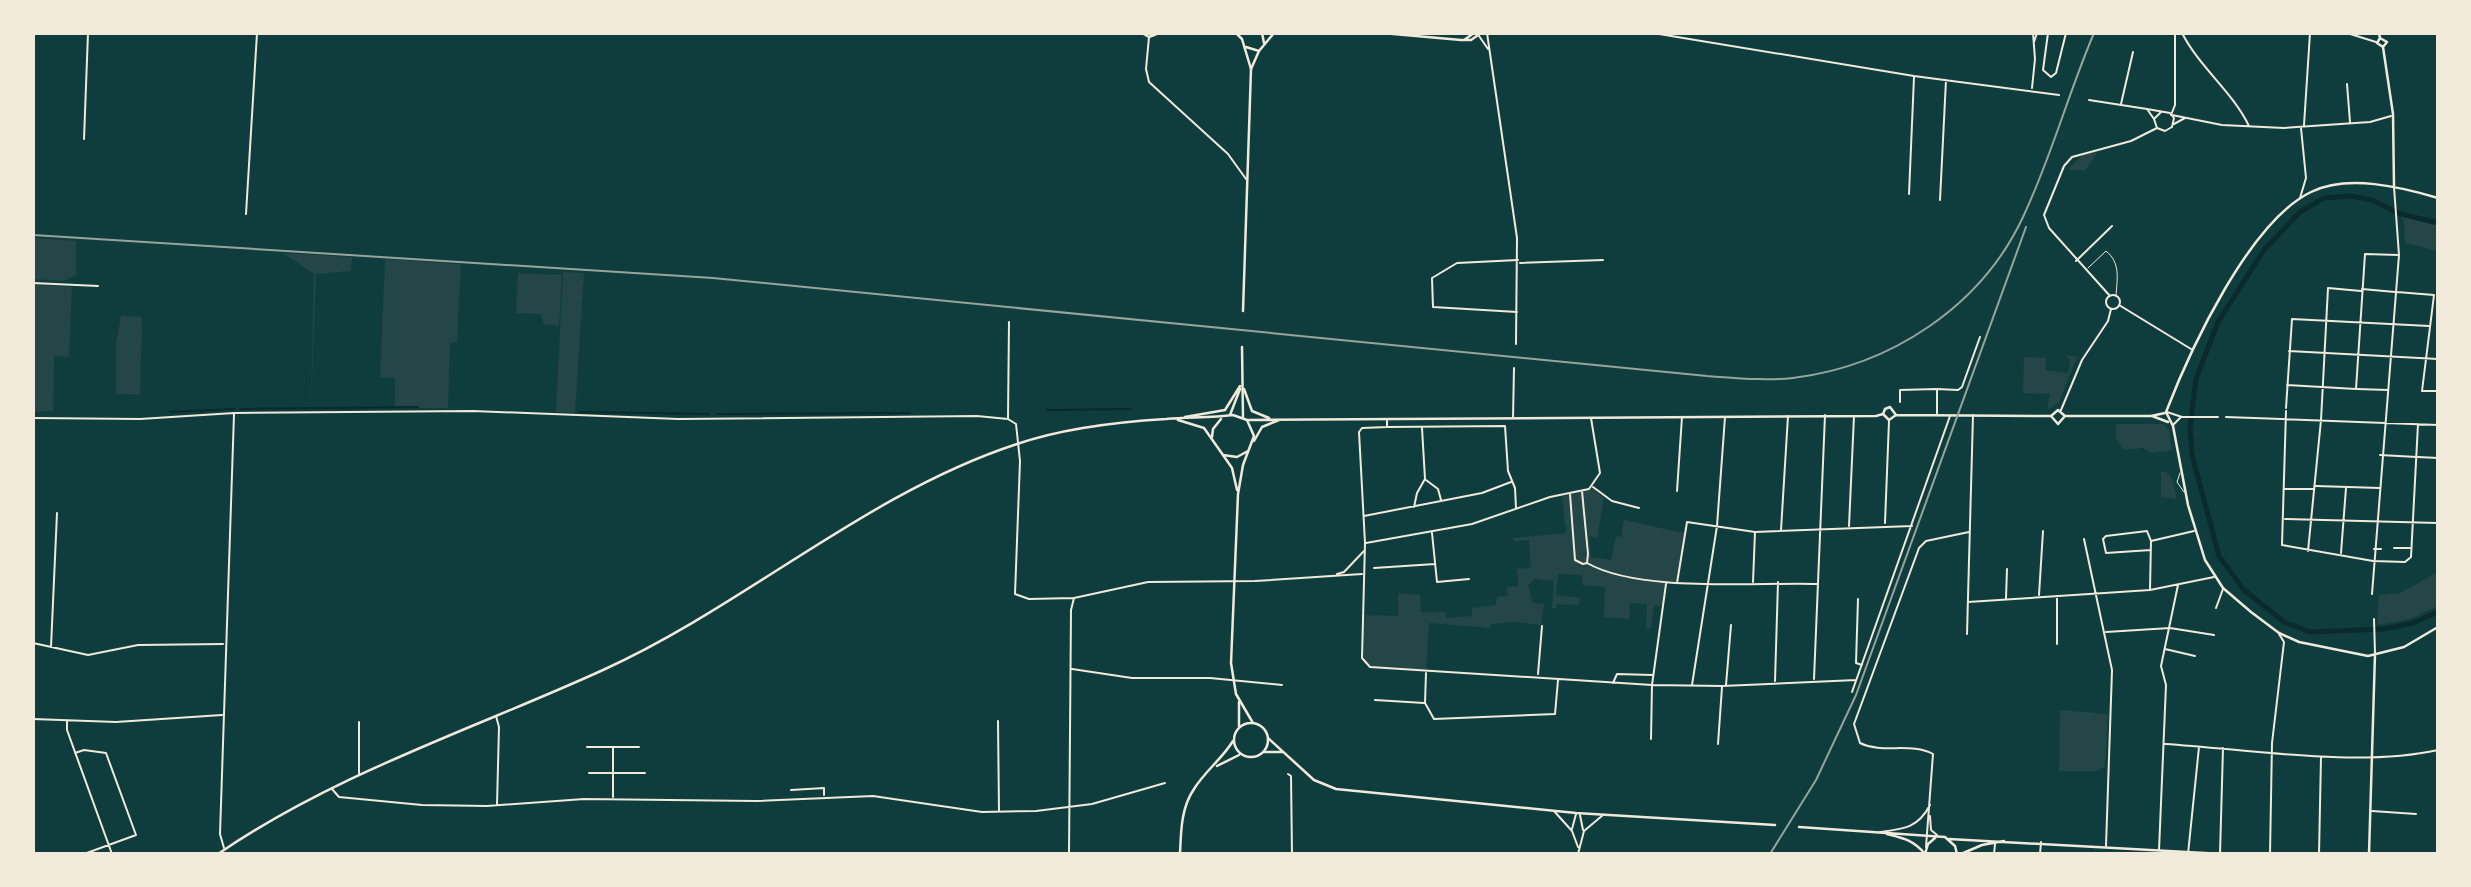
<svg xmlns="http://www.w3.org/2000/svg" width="2471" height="887" font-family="'Noto Sans',sans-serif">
<rect width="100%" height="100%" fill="#0f3d3e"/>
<path fill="#244646" d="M 2098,152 L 2085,170 L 2068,170 L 2082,155 Z
M 2400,216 L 2438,225 L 2438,251 L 2405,243 L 2404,221 Z
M 33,238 L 76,241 L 76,275 L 64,281 L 33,279 Z
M 283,253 L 352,257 L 351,271 L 316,274 L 311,407 L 314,274 Z
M 385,259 L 461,264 L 457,342 L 450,343 L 448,408 L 395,408 L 395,378 L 380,377 Z
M 563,272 L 584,273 L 575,413 L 556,412 Z
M 518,273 L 562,275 L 559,326 L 544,324 L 540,314 L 516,313 Z
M 33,284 L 72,287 L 69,357 L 54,356 L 53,411 L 33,412 Z
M 121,316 L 142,317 L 140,395 L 116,394 L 116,344 Z
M 2065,355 L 2077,357 L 2059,402 L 2047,410 L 2050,394 L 2023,393 L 2024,357 L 2046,358 L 2045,370 L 2068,373 L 2070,360 Z
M 2116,424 L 2163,424 L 2169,430 L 2172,450 L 2152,453 L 2143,448 L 2124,450 L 2116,438 Z
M 2161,472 L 2166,472 L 2172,478 L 2177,499 L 2161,497 Z
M 1593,489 L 1604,498 L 1597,538 L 1589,536 L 1591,557 L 1611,560 L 1616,536 L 1621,537 L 1624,520 L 1684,533 L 1677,583 L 1666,583 L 1663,606 L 1654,605 L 1651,628 L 1646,628 L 1647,604 L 1630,603 L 1629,619 L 1604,617 L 1605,587 L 1582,585 L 1582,575 L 1558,574 L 1556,595 L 1580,598 L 1579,605 L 1557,604 L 1556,608 L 1552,608 L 1554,581 L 1535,579 L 1528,585 L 1533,603 L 1544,604 L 1541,625 L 1516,622 L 1491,624 L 1490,628 L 1429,623 L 1426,672 L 1370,667 L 1364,663 L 1362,615 L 1398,616 L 1398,593 L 1420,595 L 1421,612 L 1445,612 L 1446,618 L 1472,616 L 1472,608 L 1496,605 L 1497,597 L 1508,596 L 1507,587 L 1518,586 L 1517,569 L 1531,568 L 1529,540 L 1514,541 L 1513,538 L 1566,533 L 1562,497 Z
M 2438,572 L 2438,606 L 2410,619 L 2377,625 L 2379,595 L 2400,593 Z
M 2060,710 L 2108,714 L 2105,766 L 2096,771 L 2059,771 Z"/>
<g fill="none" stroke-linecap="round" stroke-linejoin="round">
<path stroke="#0a2a2b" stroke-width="2" d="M 240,409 L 418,407
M 1047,410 L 1131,409
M 170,412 L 234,409
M 580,412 L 709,414
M 717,414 L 910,413"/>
<path stroke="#0a2a2b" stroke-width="5" d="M 2438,223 L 2401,214 L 2372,200 L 2351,196 L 2324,198 L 2300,212 L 2264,250 L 2218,322 L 2196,379 L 2190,428 L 2192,455 L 2219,556 L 2244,590 L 2284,622 L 2310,632 L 2384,629 L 2413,623 L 2438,612"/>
<path stroke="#f1e9da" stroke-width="1" d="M 2088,268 L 2106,251 C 2121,263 2117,279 2116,296
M 2180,473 L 2177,482 L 2184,492"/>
<path stroke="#f1e9da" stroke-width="2" d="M 2076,261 L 2112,226
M 2362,289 L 2395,292
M 2357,389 L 2388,390
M 2380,455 L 2417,457
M 2394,548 L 2410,548
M 2374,549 L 2381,549"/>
<path stroke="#f1e9da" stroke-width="2" d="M 1477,33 L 1488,49
M 1487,33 L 1517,238 L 1516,344
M 1653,33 L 1914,76 L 2059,95
M 2048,33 L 2043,70 L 2051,77 L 2056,73 L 2066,33
M 2182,33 C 2200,68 2232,91 2249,126
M 2347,33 L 2376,42
M 1149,37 L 1146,69 L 1149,82 L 1228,154 L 1246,179
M 2034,42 L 2037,33
M 2347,84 L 2350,122
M 2032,88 L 2035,59 L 2033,33
M 2089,100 L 2147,109
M 2121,104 L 2133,52
M 2171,115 L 2175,105 L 2175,33
M 2172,115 L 2222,125 L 2284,128 L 2370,122 L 2391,116
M 2154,119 L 2147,109 L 2170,113 L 2174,118 L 2172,127 L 2165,131 L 2157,128 L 2154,119 L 2161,112
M 2174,124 L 2185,118
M 2304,125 L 2310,33
M 84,139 L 88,33
M 1909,194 L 1914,77
M 2300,198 L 2306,178 L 2301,128
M 1940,200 L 1946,80
M 246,214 L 257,33
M 1520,263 L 1603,260
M 33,283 L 98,286
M 2397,292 L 2434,295 L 2422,391 L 2438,391
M2106 302a7 7 0 1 1 14 0a7 7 0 1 1-14 0Z
M 2110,296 L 2049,228 L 2044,215 L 2064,166 L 2072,157 L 2131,141 L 2157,128
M 2119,305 L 2191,349
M 1517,312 L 1433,307 L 1432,278 L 1457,263 L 1518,260
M 2289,351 L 2438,359
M 2287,385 L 2356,389 L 2365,254 L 2398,255
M 1900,402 L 1900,390 L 1936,389
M 2286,408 L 2292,319 L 2429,326
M 2061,410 L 2082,360 L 2108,321 L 2111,309
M 2286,411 L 2282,545 L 2373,561 L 2405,562 L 2411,557 L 2418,424
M 2167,412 L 2182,417 L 2218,417
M 1937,414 L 1937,389 L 1958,390 L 1962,387 L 1980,337
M 2226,417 L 2438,425
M 33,418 L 140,419 L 234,413 L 473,411 L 678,419 L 977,416 L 1008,419 L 1016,424 L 1020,461 L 1015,594 L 1029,599 L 1074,598
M 1008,418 L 1009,322
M 1513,418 L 1514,368
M 1387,420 L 1387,427 L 1362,428 L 1359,432 L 1365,543 L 1362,658 L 1370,667 L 1652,685 L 1722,686 L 1856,680
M 2173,425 L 2181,417
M 1388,427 L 1505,426 L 1508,471 L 1515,488 L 1516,508
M 2418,457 L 2438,458
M 1426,480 L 1438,489 L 1441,500
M 2316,486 L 2380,488
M 1593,487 L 1612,501 L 1639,508
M 2285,489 L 2314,489
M 1677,491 L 1682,417
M 1570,494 L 1575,560 L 1583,564 L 1587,563 L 1588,554 L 1582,491
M 1414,507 L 1417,493 L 1425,479 L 1422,428
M 1364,516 L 1482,493 L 1511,482
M 2285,519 L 2438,523
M 1885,523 L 1889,421
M 1849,526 L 1854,416
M 1781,530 L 1788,416
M 1432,533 L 1437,582 L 1469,579
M 2084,539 L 2112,670 L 2106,846
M 1366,543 L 1472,524 L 1550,497 L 1589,489 L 1600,473 L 1591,418
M 2151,550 L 2106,553 L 2103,539 L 2106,536 L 2147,531 L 2151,541
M 2308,551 L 2321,420 L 2328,288 L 2361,291
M 2341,553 L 2346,488
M 1587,563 C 1640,593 1755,582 1817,584
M 1374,568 L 1435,564
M 1337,574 L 1344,572 L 1364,551
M 1753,582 L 1755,532
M 1677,583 L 1687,522 L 1755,532 L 1912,526
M 2150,589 L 2151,541 L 2194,531
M 2372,594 L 2399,255 L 2394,187
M 2039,595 L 2043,531
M 2006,598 L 2007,569
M 1858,599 L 1856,663 L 1862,665
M 1968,602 L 2150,590 L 2214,577
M 2216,608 L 2223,589
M 2374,619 L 2375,653
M 2106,632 L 2170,628 L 2214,635
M 1967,634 L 1973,415
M 33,643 L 88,655 L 138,645 L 223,644
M 2057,644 L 2057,596
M 51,647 L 57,513
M 2165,649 L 2195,656
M 1072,669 L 1132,678 L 1210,678 L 1282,685
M 1426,673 L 1425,703 L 1434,719 L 1555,714 L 1558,680
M 1538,674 L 1542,626
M 1814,679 L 1825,415
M 1775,681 L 1778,582
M 1613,683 L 1617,674 L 1652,675
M 1692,685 L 1717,526 L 1725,417
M 1726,685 L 1731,625
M 1852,692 L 1950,416
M 1375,700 L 1424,703
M 496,716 L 499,727 L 497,805
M 33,719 L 116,722 L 222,715
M 67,721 L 67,730 L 112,854
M 998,721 L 999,811
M 359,722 L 359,775
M 1651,739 L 1652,685 L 1666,584
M 1718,744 L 1722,687
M 2165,744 C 2248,749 2357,768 2438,750
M 587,747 L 639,747
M 75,753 L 84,750 L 106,753 L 136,835 L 84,854
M 589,773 L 645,773
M 1288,774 L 1291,776 L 1292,854
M 332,789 L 339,797 L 422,805 L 487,806 L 584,799 L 756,801 L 873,796 L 982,812 L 1036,811 L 1092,804 L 1165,783
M 791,790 L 824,788 L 824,795
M 613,797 L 613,747
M 1554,811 L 1572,831 L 1578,847
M 2372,811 L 2416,814
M 1580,815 L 1583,830
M 1930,816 L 1931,830 L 1937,835
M 1572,829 L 1576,814
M 1880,832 C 1904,829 1918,828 1930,805
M 1926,847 L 1933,754 C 1912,742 1882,754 1860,743 L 1854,724 L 1919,548 L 1926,541 L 1969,532
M 224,848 L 220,834 L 234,414
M 2159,850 L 2166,685 L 2161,666 L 2178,585
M 1069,854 L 1071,610 L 1074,598 L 1148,582 L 1255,581 L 1362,574
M 1578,854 L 1584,831 L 1603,815
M 1994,854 L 1995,844
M 2040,854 L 2041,842
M 2188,854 L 2199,747
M 2220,854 L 2223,748
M 2270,854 L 2272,743 L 2284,642 L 2279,634
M 2319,854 L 2321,757"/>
<path stroke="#f1e9da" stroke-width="2.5" d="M 1236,33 L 1242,39 L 1251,69
M 1262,33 L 1264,43
M 2379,33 L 2380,38 L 2387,42 L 2383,47 L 2393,114 L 2394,186
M 2380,38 L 2377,43 L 2383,47
M 1246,47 L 1259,51
M 2438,198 C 2401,187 2348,174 2311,192 C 2249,222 2190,350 2166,412 L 2173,426 L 2188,505 L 2205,560 L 2223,588 L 2251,612 L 2279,633 L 2299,642 L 2368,656 L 2404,647 L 2438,627
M 1244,389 L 1252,411 L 1269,418
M 1883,414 L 1889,420 L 1896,415 L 2051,416 L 2058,410 L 2065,416 L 2151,416 L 2165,413
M 2051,416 L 2058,424 L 2065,416
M 2152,416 L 2168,422
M 1248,420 L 1876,416 L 1883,414 L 1885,409 L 1890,407 L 1896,415
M 1254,441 L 1262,427 L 1279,420
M 1268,738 L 1314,780 L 1336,789 L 1576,813 L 1775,825
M 1264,752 L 1283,752
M 1799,827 L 1945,837 L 1955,846 L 1957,854
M 1887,834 C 1903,838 1914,840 1925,854
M 1949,839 L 2223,854
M 1925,854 L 1928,844 L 1935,838
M 1961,854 L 1982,845 L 2004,841
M 2369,854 L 2375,654"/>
<path stroke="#f1e9da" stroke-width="2.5" d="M 1142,33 L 1149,37 L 1159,33
M 1382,33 L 1461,40 L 1471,40 L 1481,33
M 1464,40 L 1474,33
M 1243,311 L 1251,69 L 1259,51 L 1274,33
M 1242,347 L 1243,417
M 1230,415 L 1240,389
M 1185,417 L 1225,410 L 1240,386
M 1178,420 L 1204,428 L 1223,455 L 1237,457 L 1248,451
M 1212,437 L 1213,429 L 1221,419
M 1223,455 L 1232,468 L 1237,490
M 1239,702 L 1239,726
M1234 740a17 17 0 1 1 34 0a17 17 0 1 1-34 0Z
M 1217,766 L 1239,755
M 218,854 C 336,773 474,729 603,670 C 746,605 867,493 1017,444 C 1064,428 1116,422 1166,419 C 1189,417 1211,418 1233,415 L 1247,420 L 1254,436 L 1243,465 L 1238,494 L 1231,663 L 1236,694 L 1253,723
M 1180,854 C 1181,831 1181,808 1194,789 C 1205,771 1222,759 1233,741"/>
<path stroke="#97a49c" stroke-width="2" d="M 33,235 L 713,278 L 1707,376 C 1736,378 1764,381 1793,378 C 1890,366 1981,307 2023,217 C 2051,158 2068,94 2094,33
M 1770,854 L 1816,780 L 1856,695 L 2026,227"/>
</g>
<rect width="2471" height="887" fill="none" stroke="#f1e9da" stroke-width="70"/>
</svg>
